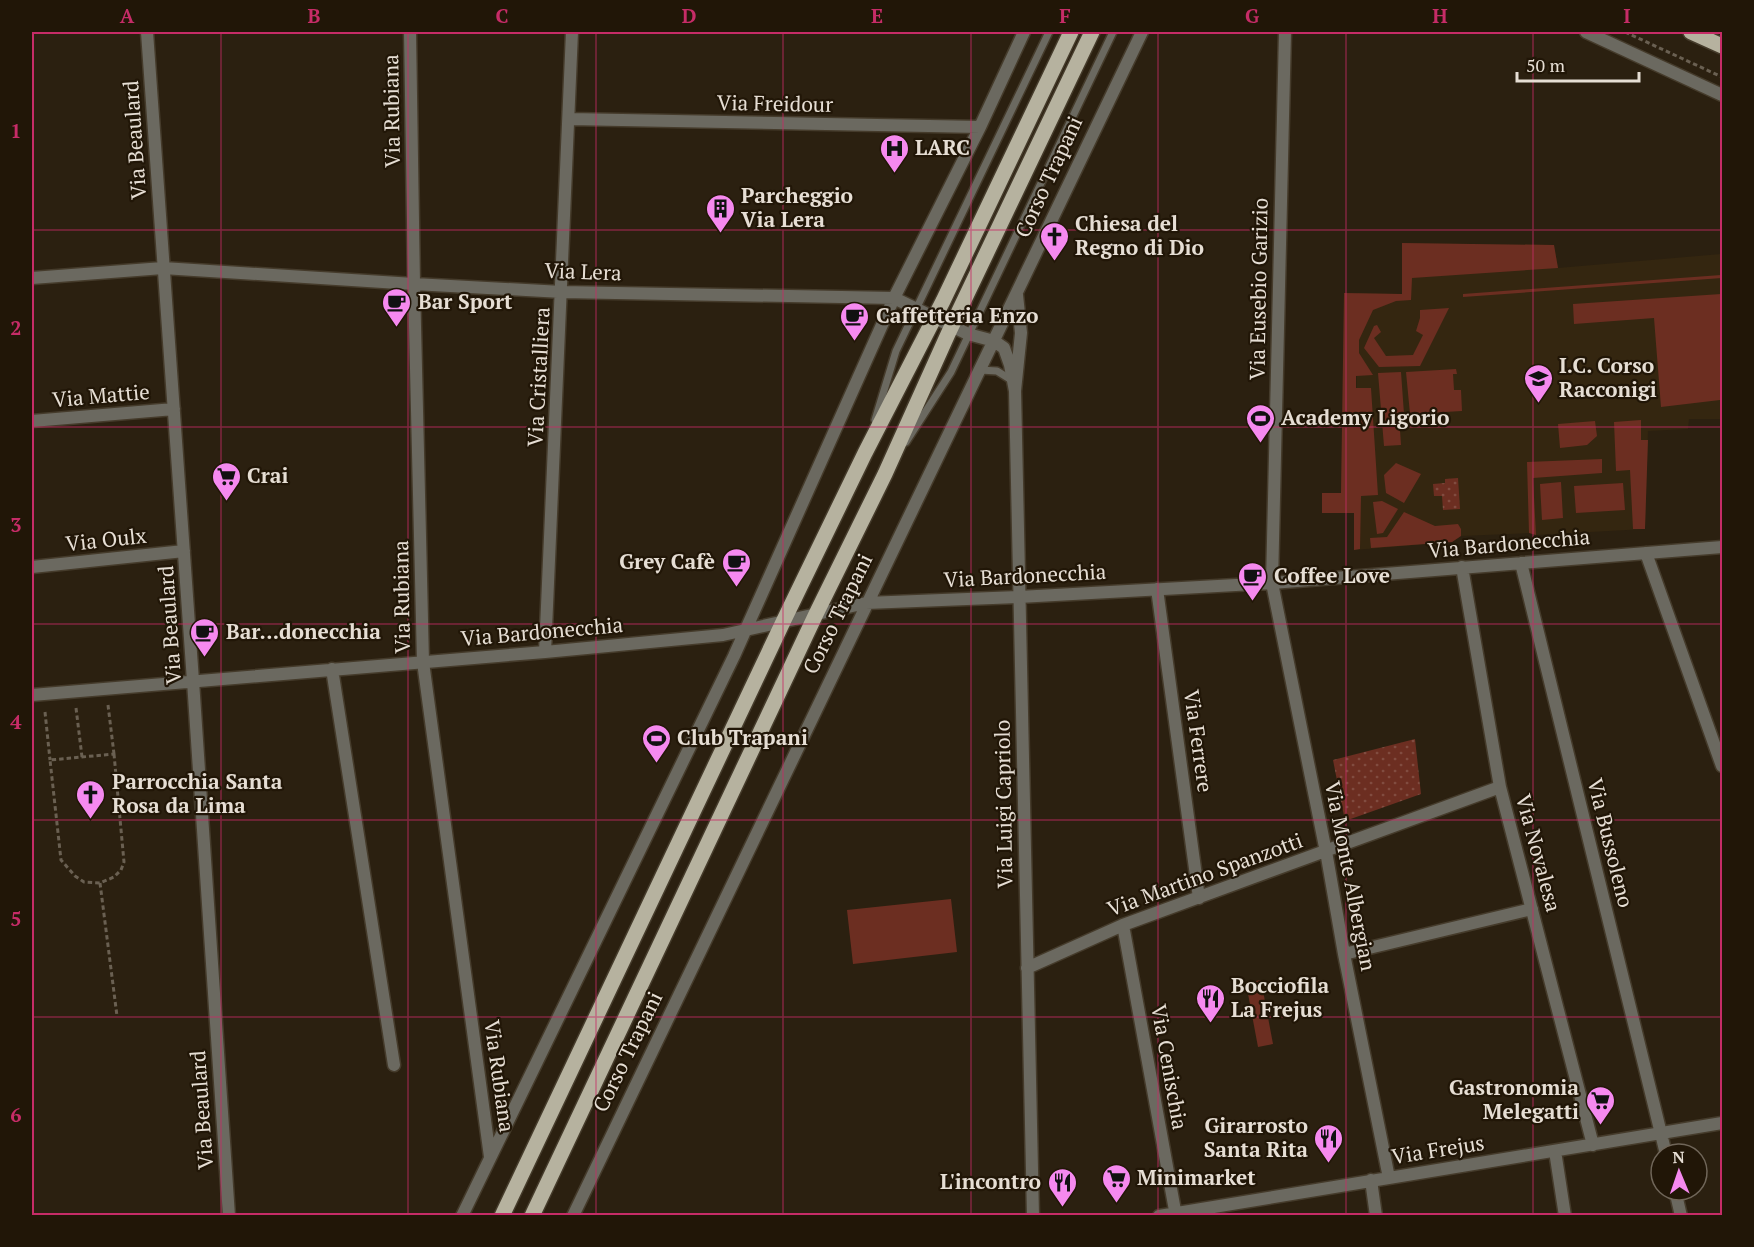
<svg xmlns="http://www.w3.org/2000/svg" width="1754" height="1247" font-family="'PT Serif',serif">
<defs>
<pattern id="park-dots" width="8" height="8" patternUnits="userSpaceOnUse" patternTransform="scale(1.5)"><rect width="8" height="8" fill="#6c2e21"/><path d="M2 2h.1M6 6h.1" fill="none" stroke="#814c40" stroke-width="1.8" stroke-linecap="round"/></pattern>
</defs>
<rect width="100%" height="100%" fill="#2b2010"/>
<path fill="#342610" d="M 1402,243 L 1554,245 L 1558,268 L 1721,254 L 1720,419 L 1689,419 L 1688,429 L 1648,431 L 1645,529 L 1536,535 L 1529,533 L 1461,536 L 1452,542 L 1354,550 L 1358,293 L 1402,294 Z"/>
<path fill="#6c2e21" d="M 1402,243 L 1554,245 L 1558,268 L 1412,278 L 1411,300 L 1396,301 L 1373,310 L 1359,340 L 1359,353 L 1373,375 L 1356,376 L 1356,388 L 1371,388 L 1378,495 L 1361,496 L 1360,549 L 1354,550 L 1354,513 L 1322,513 L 1322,493 L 1341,493 L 1344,293 L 1402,294 Z
M 1721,275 L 1722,278 L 1463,297 L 1463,294 Z
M 1721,294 L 1720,400 L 1661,407 L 1654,318 L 1574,324 L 1573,304 Z
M 1449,308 L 1420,366 L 1379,367 L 1364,348 L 1374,326 L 1377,325 L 1381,332 L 1374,338 L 1386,356 L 1413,355 L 1423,335 L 1416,331 L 1420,318 L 1420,310 Z
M 1456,369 L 1457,374 L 1453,374 L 1454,390 L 1461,390 L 1462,411 L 1410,414 L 1406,372 Z
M 1401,372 L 1404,414 L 1399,415 L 1401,445 L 1384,446 L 1378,373 Z
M 1641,420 L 1641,440 L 1648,440 L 1645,529 L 1633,529 L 1630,470 L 1616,471 L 1614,422 Z
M 1595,421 L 1597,436 L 1587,445 L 1560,448 L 1558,424 Z
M 1602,459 L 1602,473 L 1533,478 L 1536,535 L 1529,533 L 1527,462 Z
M 1396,463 L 1421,474 L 1404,503 L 1386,493 L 1384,475 Z
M 1561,482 L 1563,518 L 1542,520 L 1540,484 Z
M 1623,483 L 1625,510 L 1576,513 L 1574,486 Z
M 1382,501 L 1398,509 L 1383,533 L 1377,534 L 1373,502 Z
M 1404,512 L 1435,526 L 1458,524 L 1461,529 L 1461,536 L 1452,542 L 1371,548 L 1370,538 L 1387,537 Z
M 951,899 L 957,952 L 853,964 L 847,910 Z
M 1261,980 L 1273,1044 L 1258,1047 L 1246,983 Z"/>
<path fill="url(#park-dots)" d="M 1458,478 L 1460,509 L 1443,510 L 1442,496 L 1434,496 L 1433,484 L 1445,483 L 1445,479 Z
M 1415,739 L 1421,794 L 1345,821 L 1333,760 Z"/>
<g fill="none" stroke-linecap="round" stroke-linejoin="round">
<defs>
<path id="service" d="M 980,370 L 997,371 L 1013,381
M 875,420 L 896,351 L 1049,32
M 906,442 L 951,372 L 1113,32"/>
<path id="minor" d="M 147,32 L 193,681 L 229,1216
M 410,32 L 414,284 L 423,662 L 490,1157
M 1285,32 L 1272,583 L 1327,857 L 1344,954 L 1389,1178
M 1586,32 L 1722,95
M 570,119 L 980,127
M 32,278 L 163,268 L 414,284 L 562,292 L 894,298 L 968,334 L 994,341 L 1004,348 L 1010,365 L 1015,391
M 1017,295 L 1021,333 L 1015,391 L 1033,1216
M 32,421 L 174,409
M 1646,553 L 1722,766
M 1521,563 L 1666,1154
M 32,567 L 184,551
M 1462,567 L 1500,787 L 1593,1145
M 1157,589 L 1199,898
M 545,652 L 572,32
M 332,669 L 394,1065
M 32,695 L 545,652 L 723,635 L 866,603 L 1019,597 L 1272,583 L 1722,547
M 1123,925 L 1176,1216
M 1344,954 L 1532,909
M 1027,968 L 1123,925 L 1500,787
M 1555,1151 L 1565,1216
M 1371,1180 L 1376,1216
M 1675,1190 L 1681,1216
M 462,1216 L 734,656 L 894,298 L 980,127 L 1024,32
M 573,1216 L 1142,32
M 1159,1216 L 1722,1123"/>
<path id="primary" d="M 1691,32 L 1722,46
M 502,1216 L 783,622 L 865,453 L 943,301 L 1071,32
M 532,1216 L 816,614 L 885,474 L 948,334 L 1092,32"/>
</defs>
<use href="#service" stroke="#453b2b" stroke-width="10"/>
<use href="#minor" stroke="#453b2b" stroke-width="15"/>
<use href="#primary" stroke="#453b2b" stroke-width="18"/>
<path stroke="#6a6052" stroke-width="3" stroke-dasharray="4.5 3" stroke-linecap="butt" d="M 1625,32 L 1722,77
M 108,705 L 114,754
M 76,708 L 82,757
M 45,712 L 50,760
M 114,754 L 124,862 L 121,870 L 114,877 L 100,883 L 84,882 L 75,876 L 61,860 L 50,760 Z
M 100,883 L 117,1016"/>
<use href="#service" stroke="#6b6960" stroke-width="7"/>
<use href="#minor" stroke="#6b6960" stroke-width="12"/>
<use href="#primary" stroke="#b6b29f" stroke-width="15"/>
</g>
<path fill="none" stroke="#c62c67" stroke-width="1.5" stroke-opacity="0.55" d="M 221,32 L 221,1216M 408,32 L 408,1216M 596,32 L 596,1216M 783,32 L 783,1216M 971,32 L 971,1216M 1158,32 L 1158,1216M 1346,32 L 1346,1216M 1533,32 L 1533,1216M 32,230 L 1722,230M 32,427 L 1722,427M 32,624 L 1722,624M 32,820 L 1722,820M 32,1017 L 1722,1017"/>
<defs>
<symbol id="hospital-pin" viewBox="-11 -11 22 30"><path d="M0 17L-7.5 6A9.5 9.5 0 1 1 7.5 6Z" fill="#f589ef" stroke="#211607"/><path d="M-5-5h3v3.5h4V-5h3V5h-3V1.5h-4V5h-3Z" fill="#111"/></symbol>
<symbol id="building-pin" viewBox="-11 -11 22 30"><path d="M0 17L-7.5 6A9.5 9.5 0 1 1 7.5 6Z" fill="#f589ef" stroke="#211607"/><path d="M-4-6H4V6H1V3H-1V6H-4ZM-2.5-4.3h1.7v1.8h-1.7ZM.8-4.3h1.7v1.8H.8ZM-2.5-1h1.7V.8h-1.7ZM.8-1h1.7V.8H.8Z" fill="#111"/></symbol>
<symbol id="church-pin" viewBox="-11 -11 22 30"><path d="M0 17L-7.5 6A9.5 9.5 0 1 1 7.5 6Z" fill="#f589ef" stroke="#211607"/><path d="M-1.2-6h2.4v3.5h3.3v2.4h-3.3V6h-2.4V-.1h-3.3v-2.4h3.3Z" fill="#111"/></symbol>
<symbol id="cafe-pin" viewBox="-11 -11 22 30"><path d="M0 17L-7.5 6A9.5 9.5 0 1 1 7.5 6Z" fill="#f589ef" stroke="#211607"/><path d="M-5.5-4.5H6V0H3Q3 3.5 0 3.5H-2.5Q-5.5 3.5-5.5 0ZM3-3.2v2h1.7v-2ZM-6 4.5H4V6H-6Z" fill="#111"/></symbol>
<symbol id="school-pin" viewBox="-11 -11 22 30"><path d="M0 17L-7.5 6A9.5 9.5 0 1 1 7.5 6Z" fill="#f589ef" stroke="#211607"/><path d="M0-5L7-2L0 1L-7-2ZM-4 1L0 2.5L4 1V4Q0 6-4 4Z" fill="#111"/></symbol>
<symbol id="stadium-pin" viewBox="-11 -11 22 30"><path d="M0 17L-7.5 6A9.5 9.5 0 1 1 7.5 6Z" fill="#f589ef" stroke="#211607"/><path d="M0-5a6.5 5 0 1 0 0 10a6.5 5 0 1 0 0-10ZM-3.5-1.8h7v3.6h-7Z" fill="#111"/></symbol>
<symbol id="supermarket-pin" viewBox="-11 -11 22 30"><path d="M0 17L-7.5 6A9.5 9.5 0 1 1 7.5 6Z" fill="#f589ef" stroke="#211607"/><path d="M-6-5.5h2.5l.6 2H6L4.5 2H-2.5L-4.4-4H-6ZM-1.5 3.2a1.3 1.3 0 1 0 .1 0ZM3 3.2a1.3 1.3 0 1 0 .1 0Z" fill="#111"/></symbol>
<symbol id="restaurant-pin" viewBox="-11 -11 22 30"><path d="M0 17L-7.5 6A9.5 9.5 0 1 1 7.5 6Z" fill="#f589ef" stroke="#211607"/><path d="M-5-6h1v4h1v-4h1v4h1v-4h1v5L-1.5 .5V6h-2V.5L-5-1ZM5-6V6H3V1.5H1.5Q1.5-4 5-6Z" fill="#111"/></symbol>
</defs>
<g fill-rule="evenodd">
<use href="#hospital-pin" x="878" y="132" width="33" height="45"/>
<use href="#building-pin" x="704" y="192" width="33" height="45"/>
<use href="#church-pin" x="1038" y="220" width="33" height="45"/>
<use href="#cafe-pin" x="380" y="286" width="33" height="45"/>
<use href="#cafe-pin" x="838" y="300" width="33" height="45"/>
<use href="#school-pin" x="1522" y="362" width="33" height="45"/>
<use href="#stadium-pin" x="1244" y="402" width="33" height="45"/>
<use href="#supermarket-pin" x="210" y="460" width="33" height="45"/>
<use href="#cafe-pin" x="720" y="546" width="33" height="45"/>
<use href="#cafe-pin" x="1236" y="560" width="33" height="45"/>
<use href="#cafe-pin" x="188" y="616" width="33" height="45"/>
<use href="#stadium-pin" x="640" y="722" width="33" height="45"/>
<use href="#church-pin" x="74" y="778" width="33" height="45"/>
<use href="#restaurant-pin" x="1194" y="982" width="33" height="45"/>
<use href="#supermarket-pin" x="1584" y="1084" width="33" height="45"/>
<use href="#restaurant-pin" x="1312" y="1122" width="33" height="45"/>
<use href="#supermarket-pin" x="1100" y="1162" width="33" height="45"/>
<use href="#restaurant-pin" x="1046" y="1166" width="33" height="45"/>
</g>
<g text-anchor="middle" stroke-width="4.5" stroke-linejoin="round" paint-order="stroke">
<g font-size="21" fill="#e6ded4" stroke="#211607">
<text transform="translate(775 104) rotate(1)" y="7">Via Freidour</text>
<text transform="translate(392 111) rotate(-91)" y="7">Via Rubiana</text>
<text transform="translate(135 140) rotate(-94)" y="7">Via Beaulard</text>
<text transform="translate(1049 177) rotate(-65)" y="7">Corso Trapani</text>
<text transform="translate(583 272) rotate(2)" y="7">Via Lera</text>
<text transform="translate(1259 289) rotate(-89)" y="7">Via Eusebio Garizio</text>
<text transform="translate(539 377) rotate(-87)" y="7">Via Cristalliera</text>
<text transform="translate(101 396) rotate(-5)" y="7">Via Mattie</text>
<text transform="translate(106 540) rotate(-6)" y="7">Via Oulx</text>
<text transform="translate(1509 544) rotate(-5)" y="7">Via Bardonecchia</text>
<text transform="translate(1025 576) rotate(-3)" y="7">Via Bardonecchia</text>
<text transform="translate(402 597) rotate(-91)" y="7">Via Rubiana</text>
<text transform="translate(838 614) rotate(-64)" y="7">Corso Trapani</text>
<text transform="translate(170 625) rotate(-94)" y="7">Via Beaulard</text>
<text transform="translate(542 632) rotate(-5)" y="7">Via Bardonecchia</text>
<text transform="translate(1198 741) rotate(82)" y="7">Via Ferrere</text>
<text transform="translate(1004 804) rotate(-91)" y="7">Via Luigi Capriolo</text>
<text transform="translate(1610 843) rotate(76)" y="7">Via Bussoleno</text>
<text transform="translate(1538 853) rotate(75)" y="7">Via Novalesa</text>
<text transform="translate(1205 875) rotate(-20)" y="7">Via Martino Spanzotti</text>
<text transform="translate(1350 876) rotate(79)" y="7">Via Monte Albergian</text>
<text transform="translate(628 1052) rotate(-64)" y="7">Corso Trapani</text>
<text transform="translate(1169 1067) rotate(80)" y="7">Via Cenischia</text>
<text transform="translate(499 1076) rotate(82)" y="7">Via Rubiana</text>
<text transform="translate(202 1110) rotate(-94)" y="7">Via Beaulard</text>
<text transform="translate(1438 1150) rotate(-9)" y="7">Via Frejus</text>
</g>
<g font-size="21" font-weight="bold" fill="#e6ded4" stroke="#211607" text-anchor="start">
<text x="915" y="155">LARC</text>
<text x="741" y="203">Parcheggio<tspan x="741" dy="24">Via Lera</tspan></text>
<text x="1075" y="231">Chiesa del<tspan x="1075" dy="24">Regno di Dio</tspan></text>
<text x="418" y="309">Bar Sport</text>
<text x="876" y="323">Caffetteria Enzo</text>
<text x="1559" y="373">I.C. Corso<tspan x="1559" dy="24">Racconigi</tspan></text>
<text x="1281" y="425">Academy Ligorio</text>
<text x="247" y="483">Crai</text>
<text x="715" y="569" text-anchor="end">Grey Cafè</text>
<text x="1274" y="583">Coffee Love</text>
<text x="226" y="639">Bar...donecchia</text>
<text x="677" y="745">Club Trapani</text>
<text x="112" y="789">Parrocchia Santa<tspan x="112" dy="24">Rosa da Lima</tspan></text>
<text x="1231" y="993">Bocciofila<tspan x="1231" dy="24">La Frejus</tspan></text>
<text x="1579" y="1095" text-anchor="end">Gastronomia<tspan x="1579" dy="24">Melegatti</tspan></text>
<text x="1308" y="1133" text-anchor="end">Girarrosto<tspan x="1308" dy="24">Santa Rita</tspan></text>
<text x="1137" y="1185">Minimarket</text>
<text x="1041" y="1189" text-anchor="end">L'incontro</text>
</g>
</g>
<rect width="1754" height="1247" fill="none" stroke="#211607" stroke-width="66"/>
<g transform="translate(1679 1172) rotate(358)"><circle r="28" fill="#211607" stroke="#706659" stroke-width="1.5"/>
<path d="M0-4.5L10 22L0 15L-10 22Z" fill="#f589ef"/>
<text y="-9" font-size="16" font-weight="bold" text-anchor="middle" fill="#e6ded4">N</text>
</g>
<path d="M1517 72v9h122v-9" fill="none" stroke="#e6ded4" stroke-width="3"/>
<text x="1526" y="72" font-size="18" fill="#e6ded4" stroke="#211607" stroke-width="4.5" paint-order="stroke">50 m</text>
<rect x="33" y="33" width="1688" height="1181" fill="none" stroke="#c62c67" stroke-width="2"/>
<g font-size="20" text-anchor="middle" font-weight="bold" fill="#c62c67">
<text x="127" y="23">A</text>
<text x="314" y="23">B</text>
<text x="502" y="23">C</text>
<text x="689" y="23">D</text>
<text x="877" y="23">E</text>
<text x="1065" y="23">F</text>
<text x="1252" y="23">G</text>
<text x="1440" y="23">H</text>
<text x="1627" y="23">I</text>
<text x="16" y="138">1</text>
<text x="16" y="335">2</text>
<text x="16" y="532">3</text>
<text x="16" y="729">4</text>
<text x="16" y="926">5</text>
<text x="16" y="1122">6</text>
</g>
</svg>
